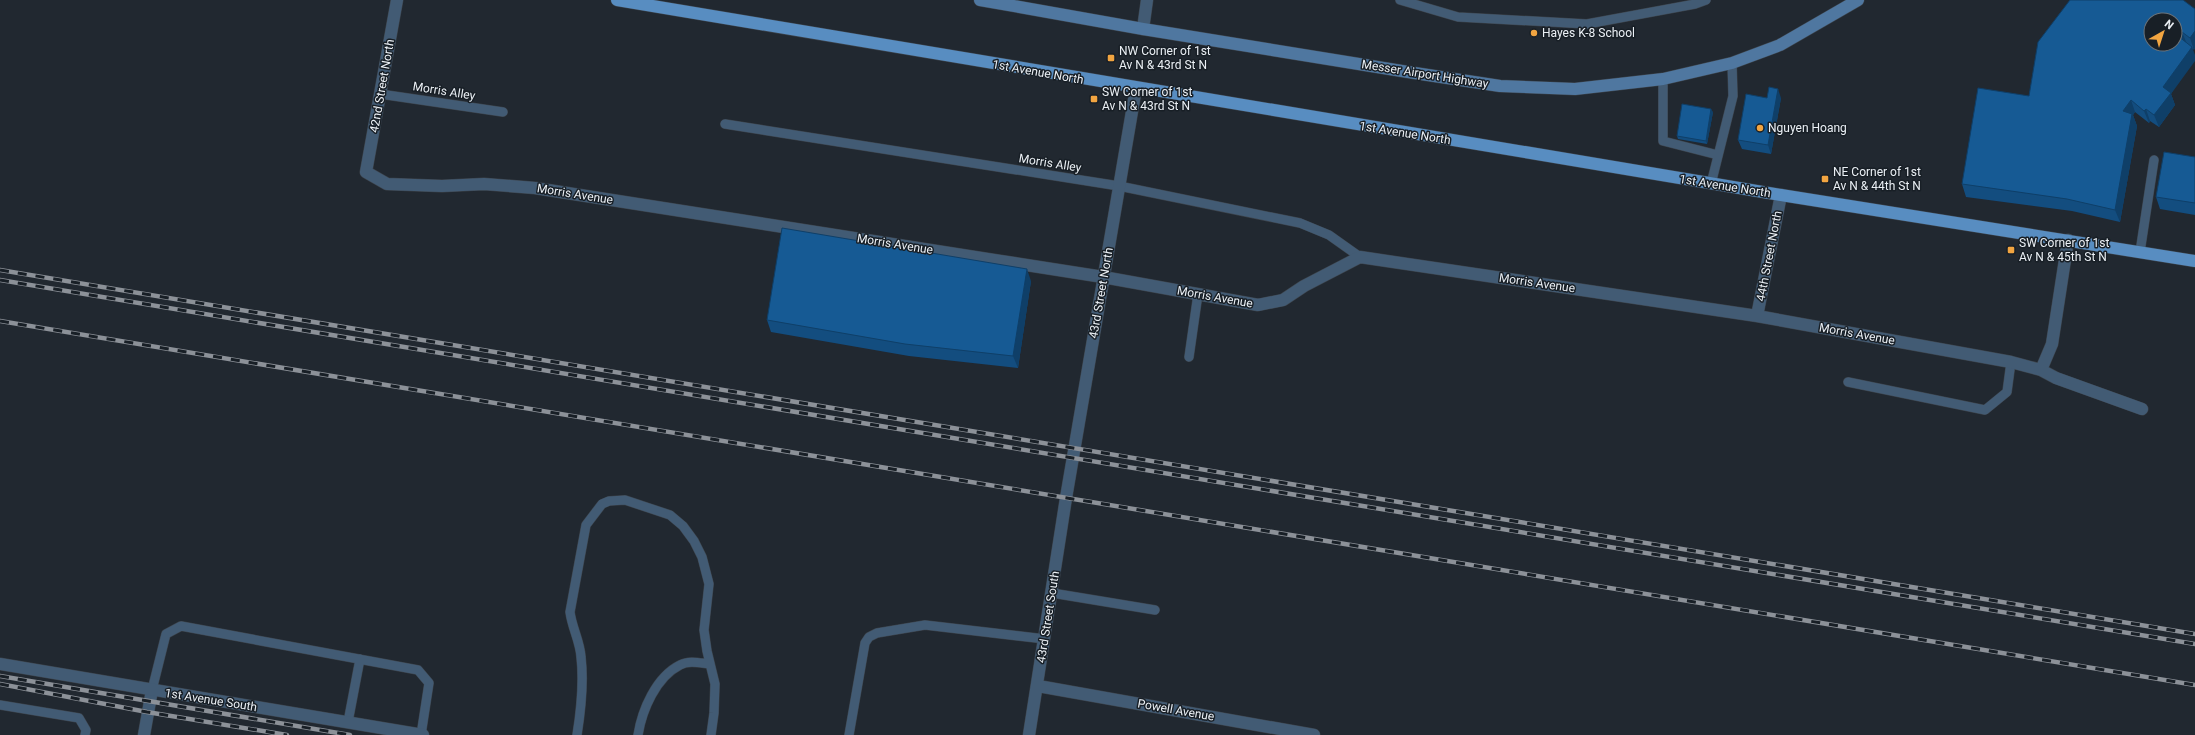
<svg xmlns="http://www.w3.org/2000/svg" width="2195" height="735" font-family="Roboto,sans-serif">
<rect width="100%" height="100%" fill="#212830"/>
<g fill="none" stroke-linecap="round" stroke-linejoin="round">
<defs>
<path id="service" d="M 1400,0 L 1458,17 L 1587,24 L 1695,4 L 1706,0
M 1663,79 L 1663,141 L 1718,155
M 380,94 L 503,112
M 725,124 L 1119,186 L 1300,223 L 1329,235 L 1360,257
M 1711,184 L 1733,96 L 1732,63
M 2140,252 L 2154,160
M 1189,357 L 1198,294
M 1848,382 L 1985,410 L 2007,392 L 2011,362
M 1052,593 L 1155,610
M 152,690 L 166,634 L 181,626 L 418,670 L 429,683 L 421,735
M 0,705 L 79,718 L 86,730 L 85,735
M 348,722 L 360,659
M 577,735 C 581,710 584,683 581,657 C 580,641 572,628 570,612 L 586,525 L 602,504 L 609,501 L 625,500 L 670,515 L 683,526 L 694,541 L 702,557 L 709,584 L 704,630 L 707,651 L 715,684 L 714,713 L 711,735
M 638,735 C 642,710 656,677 680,665 C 689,660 700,663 710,664
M 849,735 L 865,643 L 869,637 L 877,633 L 925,625 L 1045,639"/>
<path id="minor" d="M 397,0 L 366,172 L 387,184 L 442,186 L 484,184 L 535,188 L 1103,277 L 1258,305 L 1283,300 L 1304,286 L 1360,257 L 1757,316 L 2011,362 L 2041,370 L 2056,378 L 2142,409
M 1143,29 L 1147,0
M 1757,316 L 1781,195
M 2041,370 L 2052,344 L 2068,240
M 1038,686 L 1314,735
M 144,735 L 152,690
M 1029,735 L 1066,498 L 1136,88"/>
<path id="tertiary" d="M 0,664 L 423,735"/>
<path id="secondary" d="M 980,0 L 1143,29 L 1408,72 L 1500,86 L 1575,89 L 1663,79 L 1732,63 L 1780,45 L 1858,0"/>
<path id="primary" d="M 617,0 L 1781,195 L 2195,261"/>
</defs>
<use href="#service" stroke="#3d444c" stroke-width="10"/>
<use href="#minor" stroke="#3d444c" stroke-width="13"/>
<use href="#tertiary" stroke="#3d444c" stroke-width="13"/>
<use href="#secondary" stroke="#3d444c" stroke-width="13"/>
<use href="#primary" stroke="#3d444c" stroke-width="13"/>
<use href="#service" stroke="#425b74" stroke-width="9"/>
<use href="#minor" stroke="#425b74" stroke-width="12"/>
<use href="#tertiary" stroke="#425b74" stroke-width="12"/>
<use href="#secondary" stroke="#4f77a0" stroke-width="12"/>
<use href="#primary" stroke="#588dc1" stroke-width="12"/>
<defs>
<path id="rail" d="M 0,270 L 2195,634
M 0,280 L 2195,644
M 0,321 L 2195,685
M 0,676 L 350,735
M 0,684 L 147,712 L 287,735"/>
</defs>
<use href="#rail" stroke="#8c9198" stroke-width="4.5"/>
<use href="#rail" stroke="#181f26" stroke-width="3" stroke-dasharray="9" stroke-linecap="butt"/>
</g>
<path fill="#134d7f" d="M 2183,0 L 2194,50 L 2193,49 L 2171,94 L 2175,105 L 2159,127 L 2150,121 L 2149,123 L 2135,112 L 2133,115 L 2137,126 L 2120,222 L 2072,211 L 1966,197 L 1962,184 L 2029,96 Z
M 1767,98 L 1781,98 L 1771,154 L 1742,149 L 1738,140 Z
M 1713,112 L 1707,144 L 1678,139 L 1677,136 Z
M 2195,157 L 2195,215 L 2160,209 L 2156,197 Z
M 1031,281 L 1018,368 L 909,356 L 771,332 L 767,320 Z"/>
<path fill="#0f3f68" d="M 2195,31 L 2195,49 L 2194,50 L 2190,38 Z
M 2182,32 L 2187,44 L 2178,36 Z
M 2192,47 L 2195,55 L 2195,61 L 2171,94 L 2175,105 L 2159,127 L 2154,115 L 2163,87 Z
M 1778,89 L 1781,98 L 1771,154 L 1768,145 Z
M 2131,100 L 2135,112 L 2133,115 L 2137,126 L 2120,222 L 2115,210 L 2123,111 Z
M 1711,109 L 1713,112 L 1707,144 L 1706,141 Z
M 2146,109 L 2150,121 L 2149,123 L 2144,111 Z
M 1027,269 L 1031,281 L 1018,368 L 1013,356 Z"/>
<path fill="#165a94" stroke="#0f3f68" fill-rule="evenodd" d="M 2070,0 L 2183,0 L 2195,9 L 2195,31 L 2190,38 L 2182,32 L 2178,36 L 2192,47 L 2163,87 L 2171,93 L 2154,115 L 2146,109 L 2144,111 L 2131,100 L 2123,111 L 2132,114 L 2115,210 L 2067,199 L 1962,184 L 1978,88 L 2029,96 L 2038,42 ZM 2151,20 L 2175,20 L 2175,44 L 2151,44 Z
M 1769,87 L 1778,89 L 1768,145 L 1738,140 L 1746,94 L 1767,98 Z
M 1682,104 L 1711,109 L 1706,141 L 1677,136 Z
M 2164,152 L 2195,157 L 2195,203 L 2156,197 Z
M 782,228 L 1027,269 L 1013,356 L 905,344 L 767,320 Z"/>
<g fill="#f2a541" stroke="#181f26" stroke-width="1.5">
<circle cx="1534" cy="33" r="4"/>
<rect x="1107" y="54" width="8" height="8" rx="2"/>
<rect x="1090" y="95" width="8" height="8" rx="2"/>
<circle cx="1760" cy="128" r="4"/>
<rect x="1821" y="175" width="8" height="8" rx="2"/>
<rect x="2007" y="246" width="8" height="8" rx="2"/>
</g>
<g text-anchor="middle" stroke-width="3" stroke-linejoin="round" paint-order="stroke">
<g font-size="12" fill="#ebf0f5" stroke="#181f26" text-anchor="start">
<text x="1542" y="37">Hayes K-8 School</text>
<text x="1119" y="55">NW Corner of 1st<tspan x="1119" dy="14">Av N &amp; 43rd St N</tspan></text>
<text x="1102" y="96">SW Corner of 1st<tspan x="1102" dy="14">Av N &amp; 43rd St N</tspan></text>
<text x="1768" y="132">Nguyen Hoang</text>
<text x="1833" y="176">NE Corner of 1st<tspan x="1833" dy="14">Av N &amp; 44th St N</tspan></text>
<text x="2019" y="247">SW Corner of 1st<tspan x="2019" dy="14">Av N &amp; 45th St N</tspan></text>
</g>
<g font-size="12" fill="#ebf0f5" stroke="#181f26">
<text transform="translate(1038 72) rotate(10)" y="4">1st Avenue North</text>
<text transform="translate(1425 74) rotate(9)" y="4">Messer Airport Highway</text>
<text transform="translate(382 86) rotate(-80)" y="4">42nd Street North</text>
<text transform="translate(444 91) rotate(9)" y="4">Morris Alley</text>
<text transform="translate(1405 133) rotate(9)" y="4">1st Avenue North</text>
<text transform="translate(1050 163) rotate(9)" y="4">Morris Alley</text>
<text transform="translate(1725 186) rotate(9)" y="4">1st Avenue North</text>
<text transform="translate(575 194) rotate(9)" y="4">Morris Avenue</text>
<text transform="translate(895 244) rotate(9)" y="4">Morris Avenue</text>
<text transform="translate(1769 256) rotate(-79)" y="4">44th Street North</text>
<text transform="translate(1537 283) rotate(8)" y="4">Morris Avenue</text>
<text transform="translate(1101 293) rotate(-80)" y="4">43rd Street North</text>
<text transform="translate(1215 297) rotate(10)" y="4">Morris Avenue</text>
<text transform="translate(1857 334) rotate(10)" y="4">Morris Avenue</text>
<text transform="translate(1048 617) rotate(-81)" y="4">43rd Street South</text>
<text transform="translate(211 700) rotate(9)" y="4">1st Avenue South</text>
<text transform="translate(1176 710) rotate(10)" y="4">Powell Avenue</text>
</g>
</g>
<g transform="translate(2163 32) rotate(39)"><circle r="19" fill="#181f26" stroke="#6c7379"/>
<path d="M0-3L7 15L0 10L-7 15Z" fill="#f2a541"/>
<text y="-6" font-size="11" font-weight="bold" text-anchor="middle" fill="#ebf0f5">N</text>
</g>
</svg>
